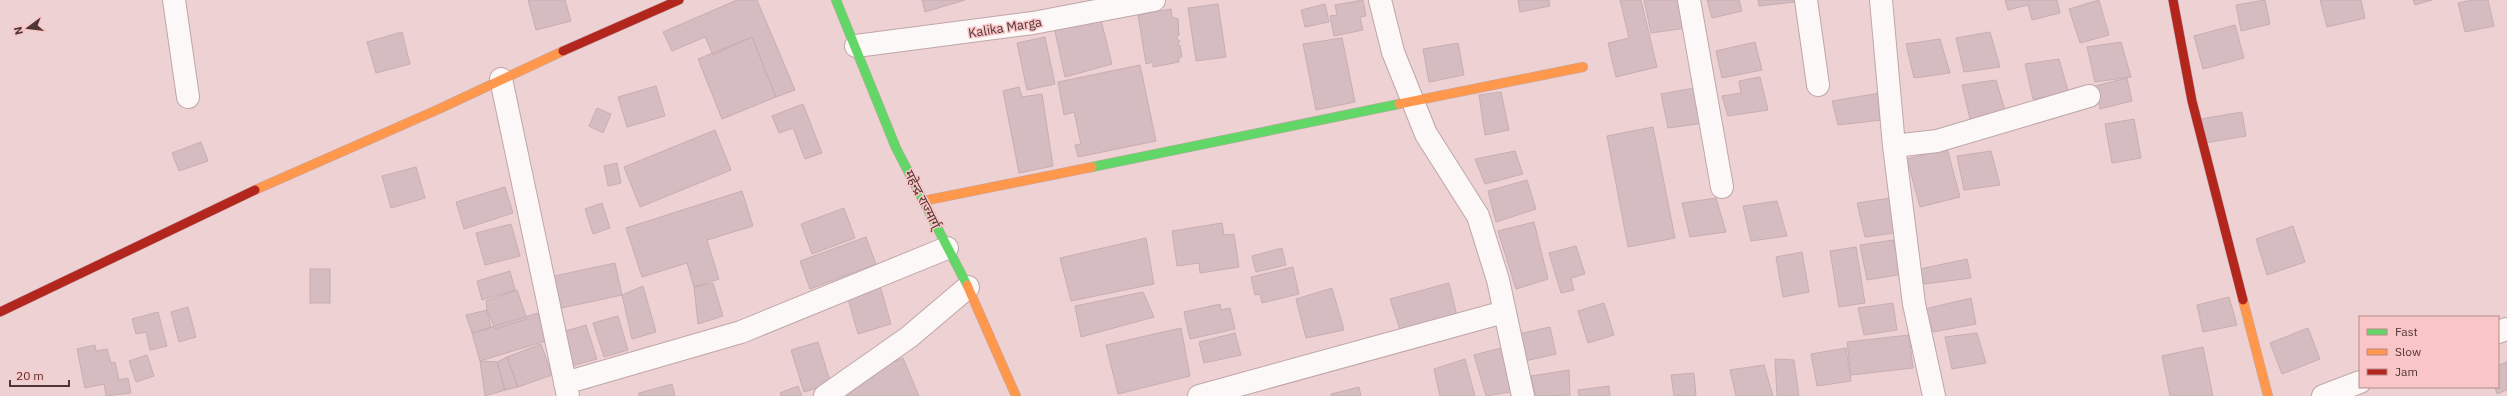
<svg xmlns="http://www.w3.org/2000/svg" width="2507" height="396" font-family="'IBM Plex Sans','Noto Sans Devanagari',sans-serif">
<rect width="100%" height="100%" fill="#eed1d2"/>
<path fill="#d4bcc0" stroke="#c6aeb2" d="M 528,0 L 565,0 L 571,21 L 536,30 Z
M 737,0 L 757,0 L 795,90 L 776,97 L 752,37 L 713,55 L 705,37 L 672,51 L 663,32 Z
M 922,0 L 965,0 L 925,12 Z
M 1363,0 L 1366,16 L 1360,17 L 1363,30 L 1334,36 L 1330,16 L 1337,15 L 1335,5 Z
M 1518,0 L 1549,0 L 1550,6 L 1520,12 Z
M 1620,0 L 1641,0 L 1657,67 L 1616,77 L 1608,43 L 1629,38 Z
M 1644,0 L 1679,0 L 1687,28 L 1651,33 Z
M 1707,0 L 1739,0 L 1742,11 L 1712,18 Z
M 1758,0 L 1794,0 L 1795,2 L 1759,6 Z
M 2005,0 L 2057,0 L 2060,13 L 2032,20 L 2028,5 L 2008,10 Z
M 2099,0 L 2109,35 L 2080,43 L 2069,9 Z
M 2265,0 L 2270,24 L 2241,31 L 2236,5 Z
M 2320,0 L 2361,0 L 2365,18 L 2327,27 Z
M 2413,0 L 2432,0 L 2415,5 Z
M 2472,0 L 2488,0 L 2494,26 L 2465,32 L 2458,3 Z
M 1218,4 L 1226,57 L 1196,61 L 1188,8 Z
M 1325,4 L 1329,22 L 1305,27 L 1301,10 Z
M 1171,9 L 1172,17 L 1178,19 L 1179,35 L 1176,38 L 1180,41 L 1177,45 L 1180,45 L 1182,57 L 1179,57 L 1179,62 L 1153,67 L 1153,62 L 1146,64 L 1138,15 Z
M 1101,20 L 1112,64 L 1065,77 L 1053,22 Z
M 2235,25 L 2244,58 L 2203,69 L 2194,36 Z
M 402,32 L 410,64 L 376,73 L 367,42 Z
M 1990,32 L 2000,67 L 1964,72 L 1956,38 Z
M 752,37 L 776,97 L 722,119 L 698,59 Z
M 1045,37 L 1055,84 L 1027,90 L 1017,43 Z
M 1342,38 L 1355,102 L 1316,110 L 1303,44 Z
M 1940,39 L 1950,73 L 1914,78 L 1906,44 Z
M 1755,42 L 1762,70 L 1722,78 L 1716,51 Z
M 2121,42 L 2131,77 L 2095,82 L 2087,47 Z
M 1458,43 L 1464,75 L 1429,82 L 1423,49 Z
M 2059,59 L 2069,94 L 2033,99 L 2025,64 Z
M 1140,65 L 1156,141 L 1078,157 L 1075,145 L 1081,144 L 1074,112 L 1064,115 L 1058,82 Z
M 1760,77 L 1768,110 L 1728,116 L 1722,96 L 1741,93 L 1739,81 Z
M 2127,78 L 2132,101 L 2100,109 L 2095,86 Z
M 1996,80 L 2006,114 L 1970,119 L 1962,85 Z
M 656,86 L 665,116 L 627,127 L 618,97 Z
M 1019,87 L 1022,97 L 1042,94 L 1053,166 L 1019,173 L 1003,91 Z
M 1694,88 L 1704,123 L 1668,128 L 1661,94 Z
M 1501,92 L 1509,130 L 1485,135 L 1479,95 Z
M 1880,93 L 1882,120 L 1838,125 L 1832,101 Z
M 803,104 L 822,153 L 805,159 L 793,128 L 779,133 L 772,116 Z
M 597,108 L 611,114 L 603,133 L 589,126 Z
M 2242,112 L 2246,136 L 2205,143 L 2201,119 Z
M 2134,119 L 2141,158 L 2112,163 L 2105,124 Z
M 1653,127 L 1675,238 L 1628,247 L 1607,136 Z
M 715,130 L 731,170 L 640,207 L 624,167 Z
M 201,142 L 208,161 L 179,171 L 172,153 Z
M 1947,148 L 1960,197 L 1920,207 L 1907,159 Z
M 1515,151 L 1523,174 L 1485,184 L 1475,159 Z
M 1991,151 L 2000,185 L 1964,190 L 1957,156 Z
M 617,163 L 621,183 L 608,186 L 604,166 Z
M 416,167 L 425,198 L 391,208 L 382,176 Z
M 1527,180 L 1536,209 L 1496,222 L 1488,191 Z
M 505,187 L 513,213 L 464,229 L 456,202 Z
M 742,191 L 753,226 L 707,240 L 719,279 L 694,287 L 687,263 L 642,277 L 626,228 Z
M 1716,198 L 1726,232 L 1690,237 L 1682,203 Z
M 1891,198 L 1901,232 L 1865,237 L 1857,203 Z
M 1777,201 L 1787,236 L 1751,241 L 1743,206 Z
M 602,203 L 610,228 L 593,234 L 585,209 Z
M 844,208 L 855,238 L 812,254 L 801,224 Z
M 1534,222 L 1548,279 L 1516,289 L 1498,231 Z
M 1222,223 L 1224,235 L 1234,234 L 1239,267 L 1200,273 L 1199,263 L 1177,266 L 1172,231 Z
M 511,224 L 520,256 L 485,265 L 476,233 Z
M 2293,226 L 2305,262 L 2267,275 L 2256,239 Z
M 866,237 L 876,264 L 810,289 L 800,261 Z
M 1146,238 L 1154,284 L 1071,301 L 1060,258 Z
M 1893,240 L 1903,274 L 1867,280 L 1860,245 Z
M 1576,246 L 1585,274 L 1571,278 L 1574,290 L 1561,293 L 1549,253 Z
M 1856,247 L 1865,303 L 1839,307 L 1830,251 Z
M 1282,248 L 1286,265 L 1256,272 L 1252,256 Z
M 1802,252 L 1809,292 L 1783,297 L 1776,257 Z
M 1967,259 L 1971,278 L 1924,284 L 1920,269 Z
M 615,263 L 622,295 L 557,309 L 550,277 Z
M 1293,267 L 1299,294 L 1262,303 L 1260,294 L 1255,295 L 1251,277 Z
M 310,269 L 330,269 L 330,303 L 310,303 Z
M 510,271 L 515,290 L 482,300 L 477,281 Z
M 879,282 L 891,324 L 858,334 L 846,292 Z
M 713,283 L 723,316 L 698,324 L 694,287 Z
M 1449,283 L 1459,324 L 1403,339 L 1390,299 Z
M 643,286 L 656,332 L 632,339 L 622,295 Z
M 1332,288 L 1344,330 L 1306,338 L 1296,299 Z
M 517,290 L 527,319 L 495,329 L 487,310 L 486,301 Z
M 1143,292 L 1154,317 L 1081,337 L 1075,306 Z
M 2229,297 L 2237,325 L 2203,332 L 2197,305 Z
M 1971,298 L 1976,324 L 1933,332 L 1925,309 Z
M 1604,303 L 1614,335 L 1588,343 L 1578,311 Z
M 1893,303 L 1897,330 L 1864,335 L 1858,308 Z
M 1220,304 L 1221,310 L 1230,308 L 1235,329 L 1190,339 L 1184,312 Z
M 188,307 L 196,337 L 179,342 L 171,312 Z
M 487,310 L 491,328 L 472,333 L 466,315 Z
M 158,312 L 167,346 L 150,350 L 146,332 L 136,334 L 132,319 Z
M 538,313 L 546,341 L 480,361 L 472,333 Z
M 618,316 L 628,350 L 604,357 L 593,323 Z
M 586,325 L 597,359 L 572,366 L 562,332 Z
M 1550,327 L 1556,354 L 1525,361 L 1519,334 Z
M 1181,328 L 1190,376 L 1118,394 L 1106,345 Z
M 2308,328 L 2320,359 L 2282,374 L 2270,343 Z
M 1235,333 L 1241,355 L 1204,363 L 1199,342 Z
M 1977,333 L 1986,363 L 1952,369 L 1945,337 Z
M 1909,335 L 1913,368 L 1851,375 L 1847,342 Z
M 818,342 L 831,384 L 804,392 L 791,350 Z
M 541,344 L 552,375 L 518,387 L 507,357 Z
M 95,345 L 96,351 L 107,349 L 111,363 L 115,362 L 119,380 L 128,378 L 131,393 L 106,396 L 104,384 L 85,388 L 77,349 Z
M 2203,347 L 2213,396 L 2170,396 L 2162,356 Z
M 1501,348 L 1511,392 L 1486,396 L 1474,355 Z
M 1846,348 L 1851,381 L 1817,386 L 1811,354 Z
M 147,355 L 154,376 L 136,382 L 129,361 Z
M 507,357 L 518,387 L 505,390 L 497,362 Z
M 903,358 L 919,396 L 847,396 L 845,390 L 864,374 Z
M 1465,359 L 1475,396 L 1440,396 L 1434,369 Z
M 1775,359 L 1794,360 L 1799,396 L 1777,396 Z
M 480,361 L 497,362 L 505,390 L 485,396 Z
M 2507,362 L 2507,390 L 2497,394 L 2495,387 L 2498,387 L 2498,365 Z
M 1764,365 L 1773,396 L 1736,396 L 1730,370 Z
M 1569,370 L 1570,395 L 1536,396 L 1531,376 Z
M 1694,373 L 1696,396 L 1674,396 L 1671,375 Z
M 672,384 L 675,396 L 639,396 L 639,393 Z
M 798,386 L 802,396 L 781,396 L 780,393 Z
M 1609,386 L 1610,396 L 1579,396 L 1578,390 Z
M 1359,387 L 1361,396 L 1331,396 L 1331,394 Z"/>
<g fill="none" stroke-linecap="round" stroke-linejoin="round">
<defs>
<path id="street" d="M 174,0 L 188,97
M 1380,0 L 1393,52 L 1426,134 L 1478,216 L 1498,280 L 1523,396
M 1689,0 L 1722,187
M 1806,0 L 1818,85
M 1881,0 L 1894,146 L 1914,304 L 1934,396
M 856,46 L 1033,23 L 1154,0
M 501,79 L 568,396
M 1894,146 L 1937,141 L 2089,96
M 2498,332 L 2507,329
M 565,383 L 741,332 L 947,248
M 825,396 L 909,337 L 968,287
M 1199,396 L 1504,312
M 2323,396 L 2360,382"/>
<path id="fast" d="M 836,0 L 896,148 L 967,285
M 1092,167 L 1399,104"/>
<path id="slow" d="M 1399,104 L 1583,67
M 255,190 L 439,109 L 563,51
M 923,201 L 1092,167
M 967,285 L 1016,396
M 2243,300 L 2268,396"/>
<path id="jam" d="M 2173,0 L 2192,101 L 2243,300
M 563,51 L 679,0
M 0,312 L 255,190"/>
</defs>
<use href="#street" stroke="#bfa6a7" stroke-width="24"/>
<use href="#fast" stroke="#bfa6a7" stroke-width="10"/>
<use href="#slow" stroke="#bfa6a7" stroke-width="10"/>
<use href="#jam" stroke="#bfa6a7" stroke-width="10"/>
<use href="#street" stroke="#fcf8f8" stroke-width="22"/>
<use href="#fast" stroke="#63d668" stroke-width="9"/>
<use href="#slow" stroke="#ff974d" stroke-width="9"/>
<use href="#jam" stroke="#b3261e" stroke-width="9"/>
</g>
<g text-anchor="middle" stroke-width="3" stroke-linejoin="round" paint-order="stroke">
<g font-size="13" fill="#4f3535" stroke="#fac5c6">
<text transform="translate(1005 27) rotate(-9)" y="5">Kalika Marga</text>
<text transform="translate(923 199) rotate(63)" y="5">महेन्द्र राज्मार्ग्</text>
</g>
</g>
<rect x="2359" y="316" width="140" height="72" fill="#fac5c6" stroke="#b68b8c"/>
<rect x="2367" y="329" width="20" height="6" fill="#63d668" stroke="#b68b8c"/>
<text x="2395" y="336" font-size="12" fill="#4f3535">Fast</text>
<rect x="2367" y="349" width="20" height="6" fill="#ff974d" stroke="#b68b8c"/>
<text x="2395" y="356" font-size="12" fill="#4f3535">Slow</text>
<rect x="2367" y="369" width="20" height="6" fill="#b3261e" stroke="#b68b8c"/>
<text x="2395" y="376" font-size="12" fill="#4f3535">Jam</text>
<g transform="translate(28 28) rotate(255)" stroke="#fac5c6" stroke-width="3" paint-order="stroke">
<path d="M0-3L7 15L0 10L-7 15Z" fill="#4f3535"/>
<text y="-6" font-size="11" font-weight="bold" text-anchor="middle" fill="#4f3535">N</text>
</g>
<path d="M10 380v6h59v-6" fill="none" stroke="#4f3535" stroke-width="2"/>
<text x="16" y="380" font-size="12" fill="#4f3535" stroke="#fac5c6" stroke-width="3" paint-order="stroke">20 m</text>
</svg>
